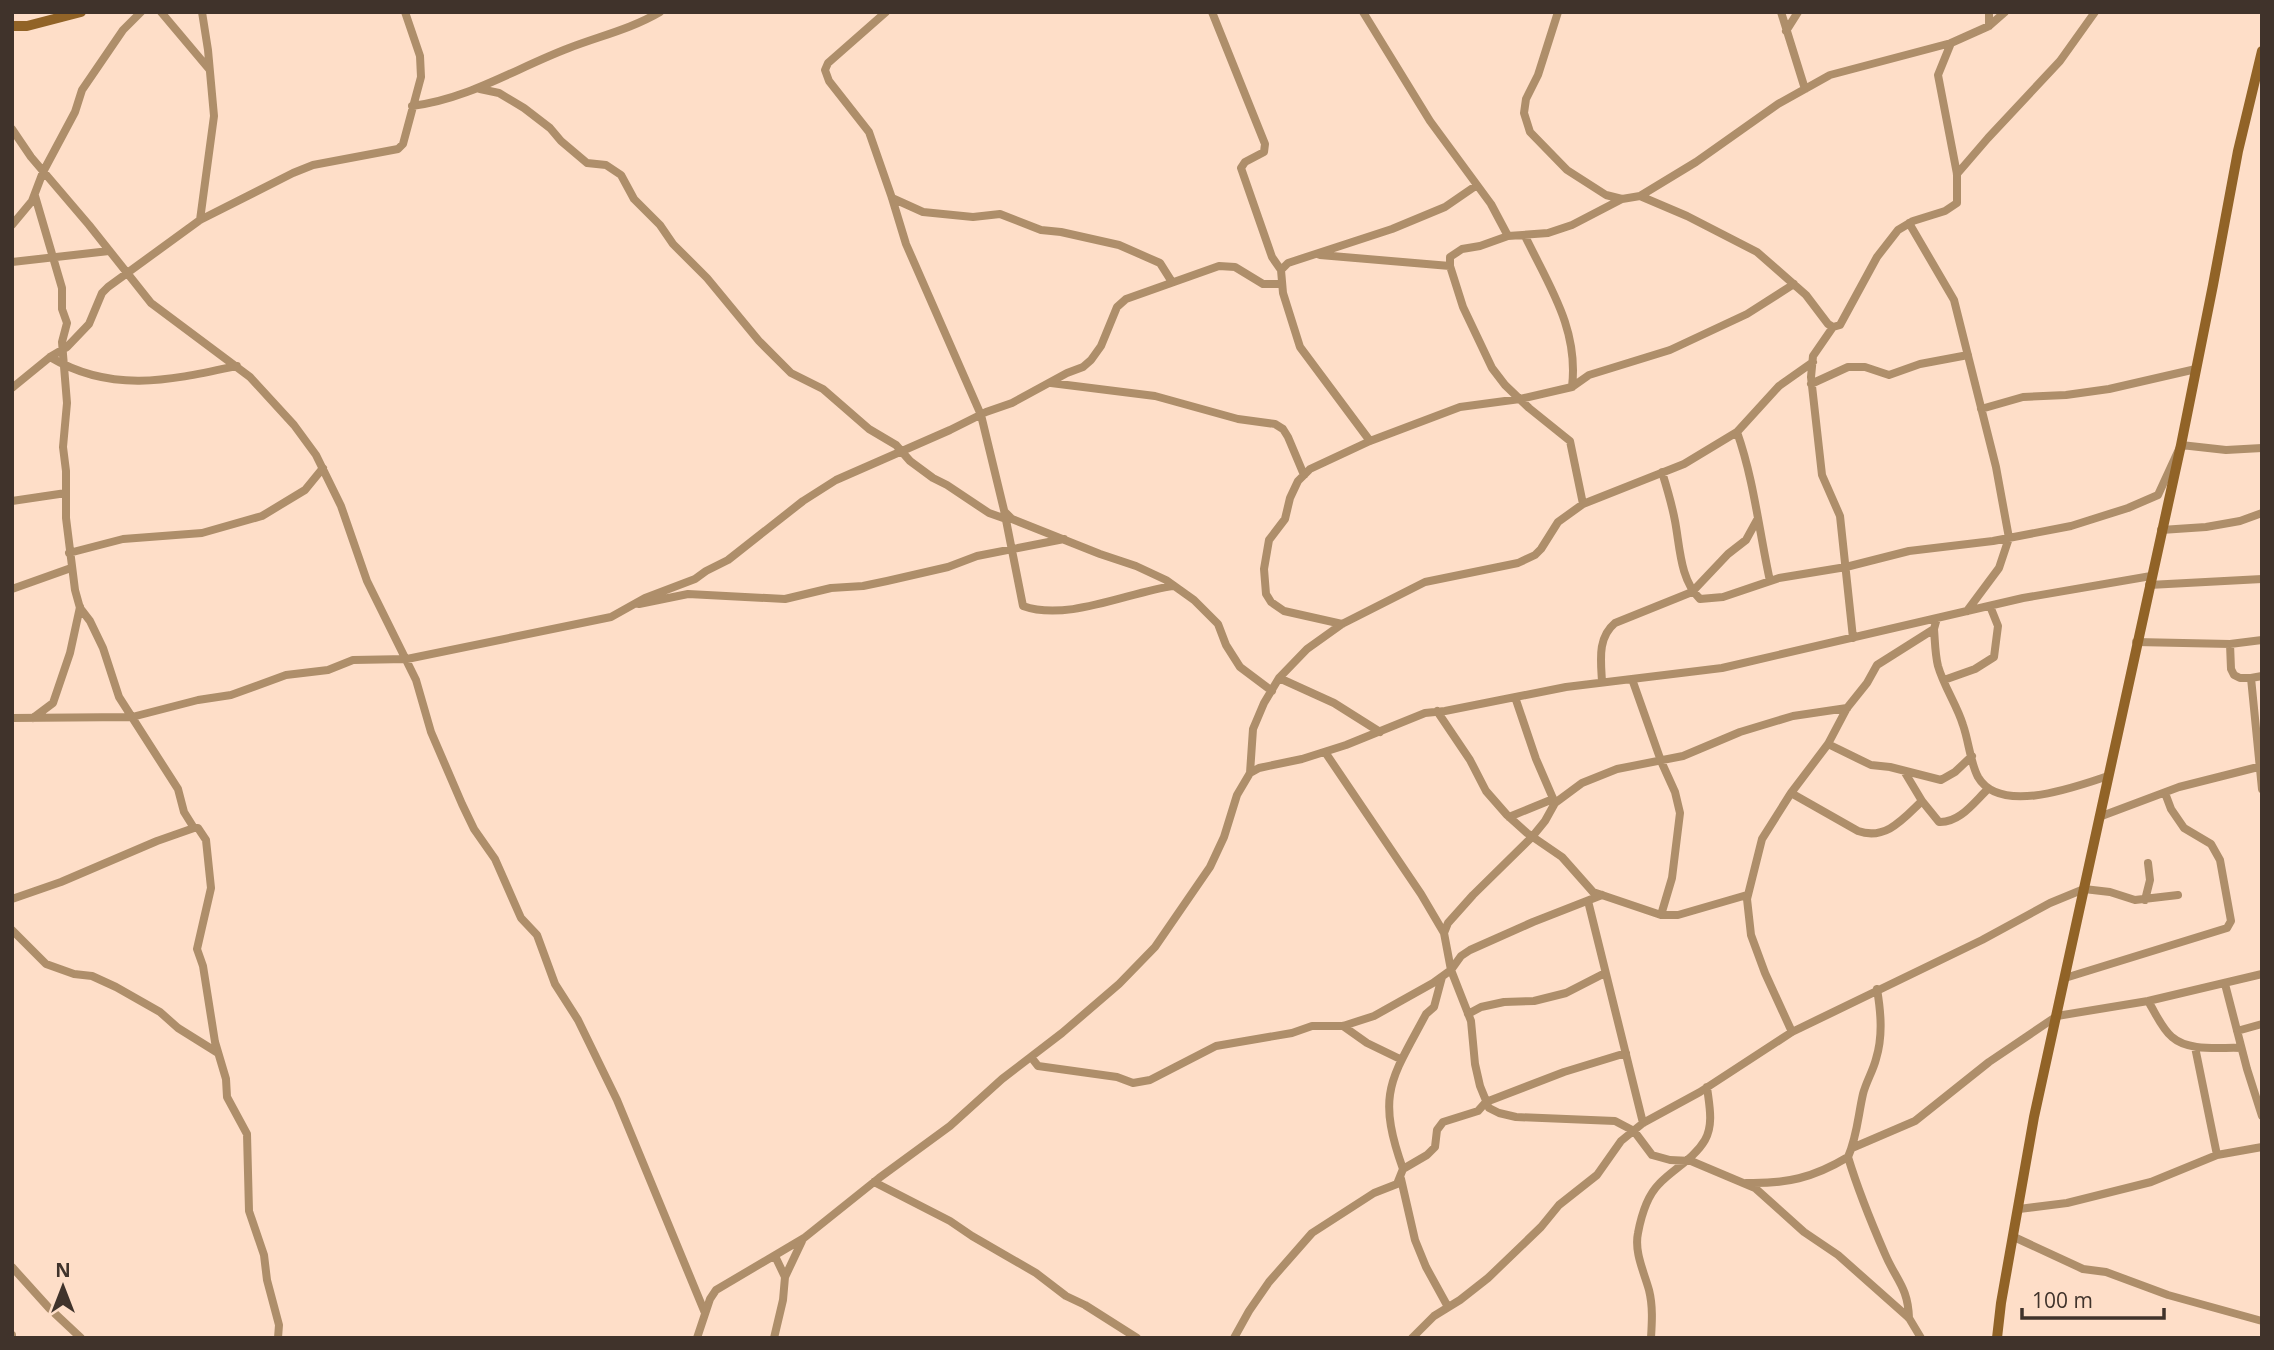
<svg xmlns="http://www.w3.org/2000/svg" width="2274" height="1350" font-family="'Open Sans',sans-serif">
<rect width="100%" height="100%" fill="#fedec8"/>
<g fill="none" stroke-linecap="round" stroke-linejoin="round">
<path stroke="#ae8e6a" stroke-width="8" d="M 161,12 L 209,69
M 886,12 L 828,63 L 825,70 L 829,81 L 869,132 L 892,198 L 906,244 L 981,415 L 1004,510 L 1023,606 C 1067,622 1129,592 1173,586
M 1212,12 L 1265,144 L 1264,152 L 1245,162 L 1241,168 L 1272,257 L 1281,270
M 1363,12 L 1430,121 L 1491,204 L 1508,236
M 1558,12 L 1538,75 L 1526,99 L 1524,113 L 1530,132 L 1567,170 L 1606,195 L 1622,199
M 1781,12 L 1805,89
M 1989,26 L 1989,12
M 1786,31 L 1798,12
M 480,89 L 499,93 L 524,108 L 550,128 L 561,141 L 587,163 L 606,165 L 621,175 L 634,199 L 660,225 L 673,244 L 707,278 L 759,341 L 791,373 L 823,389 L 869,429 L 896,445 L 910,461 L 933,478 L 947,485 L 989,513 L 1006,519
M 412,106 C 469,99 516,68 569,48 C 600,36 631,29 660,12
M 12,129 L 31,157 L 89,225 L 151,303 L 250,377 L 294,425 L 316,455 L 341,506 L 367,581 L 416,680 L 431,732 L 462,804 L 474,829 L 495,859 L 521,918 L 537,935 L 555,984 L 578,1020 L 617,1100 L 705,1313
M 1957,174 L 1988,138 L 2060,61 L 2095,12
M 1640,196 L 1687,216 L 1757,252 L 1806,295 L 1828,324 L 1833,327 L 1840,325 L 1877,257 L 1898,230 L 1913,221 L 1945,211 L 1957,203 L 1957,174 L 1938,75 L 1951,43
M 892,198 L 923,212 L 973,217 L 1000,214 L 1041,230 L 1061,232 L 1119,245 L 1160,263 L 1172,282
M 200,220 L 214,116 L 208,50 L 202,12
M 1909,223 L 1954,300 L 1996,467 L 2009,538 L 1999,568 L 1967,611
M 12,225 L 32,201 L 43,172 L 75,112 L 82,90 L 123,30 L 141,12
M 1525,236 C 1549,286 1579,329 1572,387
M 1320,255 L 1450,266
M 12,262 L 109,251
M 1833,327 L 1813,356 L 1811,377 L 1822,475 L 1840,516 L 1853,638
M 50,357 C 112,394 171,380 237,366
M 1051,383 L 1155,396 L 1238,419 L 1275,424 L 1283,429 L 1288,437 L 1304,475
M 1811,384 L 1848,367 L 1865,367 L 1889,375 L 1920,364 L 1968,355
M 12,388 L 50,357 L 67,347 L 89,324 L 102,293 L 108,287 L 200,220 L 293,173 L 313,165 L 398,149 L 403,144 L 421,77 L 420,56 L 405,12
M 1981,409 L 2023,397 L 2066,395 L 2109,389 L 2196,369
M 1737,432 C 1754,480 1759,531 1770,581
M 1370,441 L 1300,347 L 1283,293 L 1281,270 L 1288,263 L 1392,229 L 1445,207 L 1477,185
M 1662,472 C 1667,488 1672,505 1675,521 C 1680,547 1680,580 1700,599 L 1723,597 L 1779,578 L 1846,567 L 1909,551 L 1993,541 L 2071,526 L 2128,508 L 2158,495 L 2181,445 L 2226,450 L 2262,448
M 12,501 L 66,493
M 1583,504 L 1570,441 L 1529,408 L 1505,385 L 1492,368 L 1463,307 L 1450,266 L 1450,257 L 1462,249 L 1480,246 L 1508,236 L 1548,233 L 1572,225 L 1622,199 L 1640,196 L 1696,162 L 1778,104 L 1830,75 L 1951,43 L 1989,26 L 2005,12
M 1005,512 L 1012,519 L 1100,554 L 1136,566 L 1166,580 L 1194,600 L 1218,624 L 1226,645 L 1240,667 L 1272,691
M 2161,530 L 2206,527 L 2240,521 L 2262,513
M 69,553 L 123,539 L 202,533 L 262,516 L 305,490 L 323,468
M 2149,585 L 2262,579
M 12,589 L 71,568
M 639,604 L 688,594 L 785,599 L 831,588 L 863,586 L 887,581 L 948,567 L 977,556 L 1064,539
M 1342,624 L 1284,611 L 1271,602 L 1266,594 L 1264,569 L 1269,540 L 1285,519 L 1290,498 L 1298,481 L 1310,469 L 1370,441 L 1460,407 L 1520,399 L 1572,387 L 1589,375 L 1670,350 L 1747,314 L 1794,284
M 1934,629 C 1935,641 1935,654 1938,666 C 1944,687 1957,705 1963,725 C 1969,742 1970,762 1978,777 C 2000,815 2075,787 2108,776
M 2136,642 L 2230,644 L 2262,640
M 2230,644 L 2231,669 L 2234,675 L 2240,678 L 2251,678
M 2262,676 L 2251,678 L 2262,789
M 1279,678 L 1334,703 L 1380,732
M 1632,679 L 1661,761 L 1675,792 L 1680,813 L 1672,878 L 1661,915
M 1944,680 L 1975,669 L 1994,657 L 1998,626 L 1990,606
M 1602,682 C 1601,661 1597,638 1615,623 L 1692,592 L 1728,554 L 1746,540 L 1757,520
M 1515,697 L 1536,759 L 1555,803
M 1847,708 L 1793,716 L 1740,732 L 1683,756 L 1617,769 L 1582,783 L 1555,803 L 1545,821 L 1532,837 L 1473,895 L 1448,923 L 1444,933 L 1451,970 L 1471,1021 L 1475,1064 L 1480,1086 L 1489,1108 L 1499,1113 L 1516,1117 L 1615,1121 L 1634,1131 L 1652,1155 L 1670,1160 L 1691,1161 L 1755,1188 L 1804,1232 L 1838,1255 L 1909,1318 L 1921,1338
M 1437,711 L 1470,760 L 1486,791 L 1507,815 L 1527,833 L 1562,857 L 1593,892 L 1661,915 L 1678,915 L 1747,895
M 12,718 L 132,717 L 198,700 L 231,695 L 286,675 L 328,670 L 353,660 L 407,659 L 611,617 L 645,598 L 695,579 L 706,571 L 728,560 L 803,501 L 836,480 L 950,430 L 986,412 L 1012,403 L 1067,373 L 1083,367 L 1091,360 L 1101,346 L 1117,307 L 1126,299 L 1219,266 L 1235,267 L 1263,284 L 1281,284
M 33,718 L 53,703 L 70,653 L 80,607
M 1828,744 L 1871,765 L 1890,767 L 1941,780 L 1955,772 L 1972,756
M 1325,752 L 1421,894 L 1444,933
M 1904,771 L 1922,801 L 1939,822 C 1960,823 1974,802 1988,789
M 1250,773 L 1253,729 L 1264,703 L 1279,678 L 1307,649 L 1342,624 L 1425,582 L 1518,563 L 1535,555 L 1541,549 L 1558,522 L 1583,504 L 1684,464 L 1737,432 L 1779,386 L 1813,362
M 1791,793 L 1858,831 C 1886,841 1904,818 1922,801
M 1509,817 L 1553,799
M 2099,817 L 2179,787 L 2262,766
M 194,828 L 198,828 L 206,840 L 211,888 L 197,949 L 203,966 L 215,1042 L 226,1079 L 227,1097 L 247,1134 L 249,1211 L 264,1255 L 267,1280 L 279,1325 L 278,1338
M 12,899 L 61,882 L 157,841 L 194,828 L 184,812 L 178,789 L 119,697 L 103,648 L 90,621 L 80,608 L 75,590 L 66,518 L 66,471 L 63,447 L 67,403 L 62,342 L 67,323 L 62,309 L 62,288 L 35,196
M 2145,900 L 2150,880 L 2148,863
M 1588,901 L 1643,1123
M 12,930 L 46,964 L 74,974 L 92,976 L 116,987 L 160,1012 L 178,1028 L 218,1053
M 2065,978 L 2227,928 L 2231,921 L 2220,860 L 2211,844 L 2184,828 L 2171,809 L 2165,793
M 2225,984 L 2247,1069 L 2262,1116
M 2148,1001 C 2155,1012 2162,1029 2172,1037 C 2189,1052 2220,1047 2241,1048
M 1468,1014 L 1481,1007 L 1504,1002 L 1534,1001 L 1566,993 L 1605,973
M 1343,1026 L 1367,1043 L 1400,1059
M 2237,1031 L 2262,1024
M 1792,1032 L 1765,973 L 1751,935 L 1747,899 L 1762,839 L 1791,793 L 1828,744 L 1847,708 L 1867,683 L 1877,665 L 1934,629 L 1937,618
M 2195,1047 L 2217,1155
M 1031,1057 L 1038,1066 L 1117,1077 L 1133,1083 L 1150,1080 L 1216,1046 L 1292,1033 L 1312,1026 L 1343,1026 L 1374,1016 L 1433,983 L 1451,970 L 1461,956 L 1470,950 L 1533,922 L 1602,895
M 1852,1148 L 1915,1121 L 1989,1062 L 2057,1016 L 2148,1001 L 2262,974
M 1848,1157 C 1858,1190 1871,1222 1885,1254 C 1896,1280 1908,1287 1909,1318
M 1403,1169 C 1376,1093 1391,1080 1426,1014 L 1434,1007 L 1442,977
M 1401,1179 L 1415,1240 L 1426,1267 L 1448,1307
M 874,1182 L 950,1221 L 972,1236 L 1036,1273 L 1066,1296 L 1085,1305 L 1137,1338
M 1746,1183 C 1786,1184 1813,1178 1848,1157 C 1857,1137 1858,1116 1863,1094 C 1866,1082 1873,1071 1876,1059 C 1883,1036 1881,1013 1877,989
M 2019,1209 L 2067,1203 L 2151,1182 L 2217,1155 L 2262,1147
M 2014,1237 L 2083,1269 L 2106,1272 L 2168,1295 L 2262,1321
M 775,1256 L 785,1277
M 12,1267 L 49,1308 L 81,1338
M 12,1335 L 12,1338
M 697,1338 L 710,1299 L 716,1290 L 804,1238 L 879,1178 L 950,1126 L 1002,1079 L 1062,1033 L 1119,984 L 1155,947 L 1210,867 L 1224,837 L 1237,795 L 1250,773 L 1259,768 L 1302,759 L 1346,745 L 1425,713 L 1445,711 L 1566,687 L 1722,668 L 2023,598 L 2151,576
M 774,1338 L 783,1300 L 785,1277 L 802,1241
M 1234,1338 L 1249,1311 L 1269,1282 L 1312,1233 L 1374,1193 L 1397,1184 L 1403,1169 L 1427,1155 L 1435,1147 L 1437,1130 L 1443,1122 L 1478,1111 L 1486,1102 L 1564,1072 L 1626,1053
M 1412,1338 L 1434,1316 L 1460,1300 L 1488,1278 L 1541,1227 L 1559,1205 L 1597,1175 L 1621,1141 L 1643,1123 L 1700,1092 L 1792,1032 L 1982,940 L 2050,903 L 2084,889 L 2110,892 L 2135,900 L 2178,895
M 1651,1338 C 1652,1322 1653,1306 1649,1290 C 1644,1272 1634,1252 1638,1233 C 1641,1217 1647,1196 1659,1184 C 1673,1169 1694,1159 1705,1140 C 1714,1124 1709,1104 1707,1087"/>
<path stroke="#916327" stroke-width="10" d="M 12,26 L 27,26 L 81,12
M 1997,1338 L 2001,1303 L 2034,1117 L 2181,445 L 2213,285 L 2238,151 L 2262,51"/>
</g>
<rect width="2274" height="1350" fill="none" stroke="#40332b" stroke-width="28"/>
<g transform="translate(63 1287)" stroke="#fedec8" stroke-width="5" paint-order="stroke">
<path d="M0-5L12 26L0 18L-12 26Z" fill="#40332b"/>
<text y="-10" font-size="19" font-weight="bold" text-anchor="middle" fill="#40332b">N</text>
</g>
<path d="M2022 1308v10h142v-10" fill="none" stroke="#40332b" stroke-width="3.5"/>
<text x="2032" y="1308" font-size="21" fill="#40332b" stroke="#fedec8" stroke-width="5" paint-order="stroke">100 m</text>
</svg>
